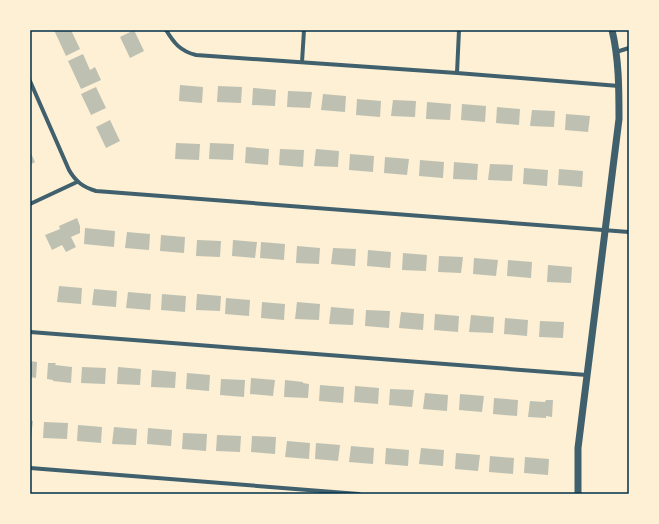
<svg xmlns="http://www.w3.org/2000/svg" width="659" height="524" font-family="'Exo 2',sans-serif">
<rect width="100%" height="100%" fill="#fdf0d5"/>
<path fill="#bec0b2" d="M 54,30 L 71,30 L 80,49 L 66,56 Z
M 134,30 L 144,51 L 130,58 L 120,37 Z
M 83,54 L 90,70 L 95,67 L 101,80 L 81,89 L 68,61 Z
M 180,85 L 203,87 L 202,103 L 179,101 Z
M 218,86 L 242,87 L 241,103 L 217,102 Z
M 96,87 L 106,108 L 91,115 L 81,94 Z
M 253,88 L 276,90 L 275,106 L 252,105 Z
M 288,91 L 312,92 L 310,108 L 287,107 Z
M 323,94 L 346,96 L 345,112 L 321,110 Z
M 357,99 L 381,101 L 380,117 L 356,115 Z
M 393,100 L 416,101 L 415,117 L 391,116 Z
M 427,102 L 451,104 L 450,120 L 426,119 Z
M 462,104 L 486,106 L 485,122 L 461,120 Z
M 497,107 L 520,109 L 519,125 L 496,123 Z
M 532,110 L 555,111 L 554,127 L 530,126 Z
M 566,114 L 590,116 L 588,132 L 565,130 Z
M 110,120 L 120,141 L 106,148 L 96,127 Z
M 176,143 L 200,144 L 199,160 L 175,159 Z
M 210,143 L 234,144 L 233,160 L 209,159 Z
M 246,147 L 269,149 L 268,165 L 245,163 Z
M 280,149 L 304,150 L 303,167 L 279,165 Z
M 316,149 L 339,151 L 338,167 L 314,166 Z
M 30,151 L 35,162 L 30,165 Z
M 350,154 L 374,156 L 373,172 L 349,170 Z
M 385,157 L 409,159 L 407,175 L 384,173 Z
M 420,160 L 444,162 L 443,178 L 419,176 Z
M 454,162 L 478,164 L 477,180 L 453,179 Z
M 490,164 L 513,165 L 512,181 L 488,180 Z
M 524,168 L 548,170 L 547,186 L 523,184 Z
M 559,169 L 583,171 L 582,187 L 558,185 Z
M 77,218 L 80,226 L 80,233 L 71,237 L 76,247 L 66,252 L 62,245 L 52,250 L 45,235 L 60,229 L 59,226 Z
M 85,228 L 115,231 L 114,247 L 84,244 Z
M 127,232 L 150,234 L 149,250 L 125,248 Z
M 161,235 L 185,237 L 184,253 L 160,251 Z
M 197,240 L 221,241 L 220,257 L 196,256 Z
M 233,240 L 257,242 L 255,258 L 232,256 Z
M 261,242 L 285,244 L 284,260 L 260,258 Z
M 297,246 L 320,248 L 319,264 L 296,263 Z
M 333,248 L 356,249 L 355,266 L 331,264 Z
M 368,250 L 391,252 L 390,268 L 367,266 Z
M 403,253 L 427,255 L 426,271 L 402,270 Z
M 439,256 L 463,257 L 461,273 L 438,272 Z
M 474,258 L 498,260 L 496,276 L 473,274 Z
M 508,260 L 532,262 L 531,278 L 507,276 Z
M 548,265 L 572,267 L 571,283 L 547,282 Z
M 59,286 L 82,288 L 81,304 L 57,302 Z
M 94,289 L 117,291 L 116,307 L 92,305 Z
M 128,292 L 151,294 L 150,310 L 126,308 Z
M 162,294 L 186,296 L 185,312 L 161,310 Z
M 197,294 L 221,296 L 220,311 L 196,310 Z
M 226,298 L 250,300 L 249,316 L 225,314 Z
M 262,302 L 285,304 L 284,320 L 261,318 Z
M 297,302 L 320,304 L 319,320 L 295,319 Z
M 331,307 L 354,309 L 353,325 L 329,324 Z
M 366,310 L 390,311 L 389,328 L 365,326 Z
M 401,312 L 424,314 L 423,330 L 399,328 Z
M 435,314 L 459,316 L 458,332 L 434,330 Z
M 471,315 L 494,317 L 493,333 L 469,332 Z
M 505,318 L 528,320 L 527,336 L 504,334 Z
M 540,321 L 564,322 L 563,338 L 539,337 Z
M 30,361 L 37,362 L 36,378 L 30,377 Z
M 48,363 L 56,363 L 55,365 L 72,367 L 71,383 L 53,381 L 53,380 L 47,379 Z
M 82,367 L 106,368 L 105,384 L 81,383 Z
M 118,367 L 141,369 L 140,385 L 117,384 Z
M 152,370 L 176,372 L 175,388 L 151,387 Z
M 187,373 L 210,375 L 209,391 L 186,389 Z
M 251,378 L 275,380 L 273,396 L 250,394 Z
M 221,379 L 245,380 L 244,397 L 220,395 Z
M 285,380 L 303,382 L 303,383 L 309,384 L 308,398 L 284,397 Z
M 320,385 L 344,387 L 343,403 L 319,401 Z
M 355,386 L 379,388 L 378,404 L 354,402 Z
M 390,389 L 414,390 L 412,407 L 389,405 Z
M 425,393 L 448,395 L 447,411 L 423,409 Z
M 460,394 L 484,396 L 482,412 L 459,410 Z
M 494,398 L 518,400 L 517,416 L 493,414 Z
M 546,400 L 553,400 L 552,417 L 546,416 L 546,418 L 528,417 L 530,401 L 545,402 Z
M 30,421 L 33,421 L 31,437 L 30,437 Z
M 44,422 L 68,423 L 67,439 L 43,438 Z
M 78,425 L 102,427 L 101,443 L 77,441 Z
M 114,427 L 137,429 L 136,445 L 112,444 Z
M 148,428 L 172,430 L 171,446 L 147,444 Z
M 183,433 L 207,434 L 206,451 L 182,449 Z
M 217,435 L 241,436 L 240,452 L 216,451 Z
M 252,436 L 276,437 L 275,454 L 251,452 Z
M 287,441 L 310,443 L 309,459 L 285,457 Z
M 316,443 L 340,445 L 338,461 L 315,459 Z
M 351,446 L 374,448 L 373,464 L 349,462 Z
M 386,448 L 409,450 L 408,466 L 385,464 Z
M 421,448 L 444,450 L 443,466 L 419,464 Z
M 456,453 L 480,455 L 478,471 L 455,469 Z
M 490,456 L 514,458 L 513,474 L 489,472 Z
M 525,457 L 549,459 L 548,475 L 524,473 Z"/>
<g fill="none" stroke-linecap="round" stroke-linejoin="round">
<path stroke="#3f606c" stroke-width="4" d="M 166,30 C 174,43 180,51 196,55 L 457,73 L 619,86
M 616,52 L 629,48
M 302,62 L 304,30
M 457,73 L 459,30
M 30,81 L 69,170 C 76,182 83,187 96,191 L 629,232
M 30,204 L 77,182
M 30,332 L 587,375
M 30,468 L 359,494"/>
<path stroke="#3f606c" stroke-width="7" d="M 578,494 L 578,448 L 619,119 C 619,89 619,59 612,30"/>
</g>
<rect width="659" height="524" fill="none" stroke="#fdf0d5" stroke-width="62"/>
<rect x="31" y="31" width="597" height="462" fill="none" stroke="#003049" stroke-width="1.5"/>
</svg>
